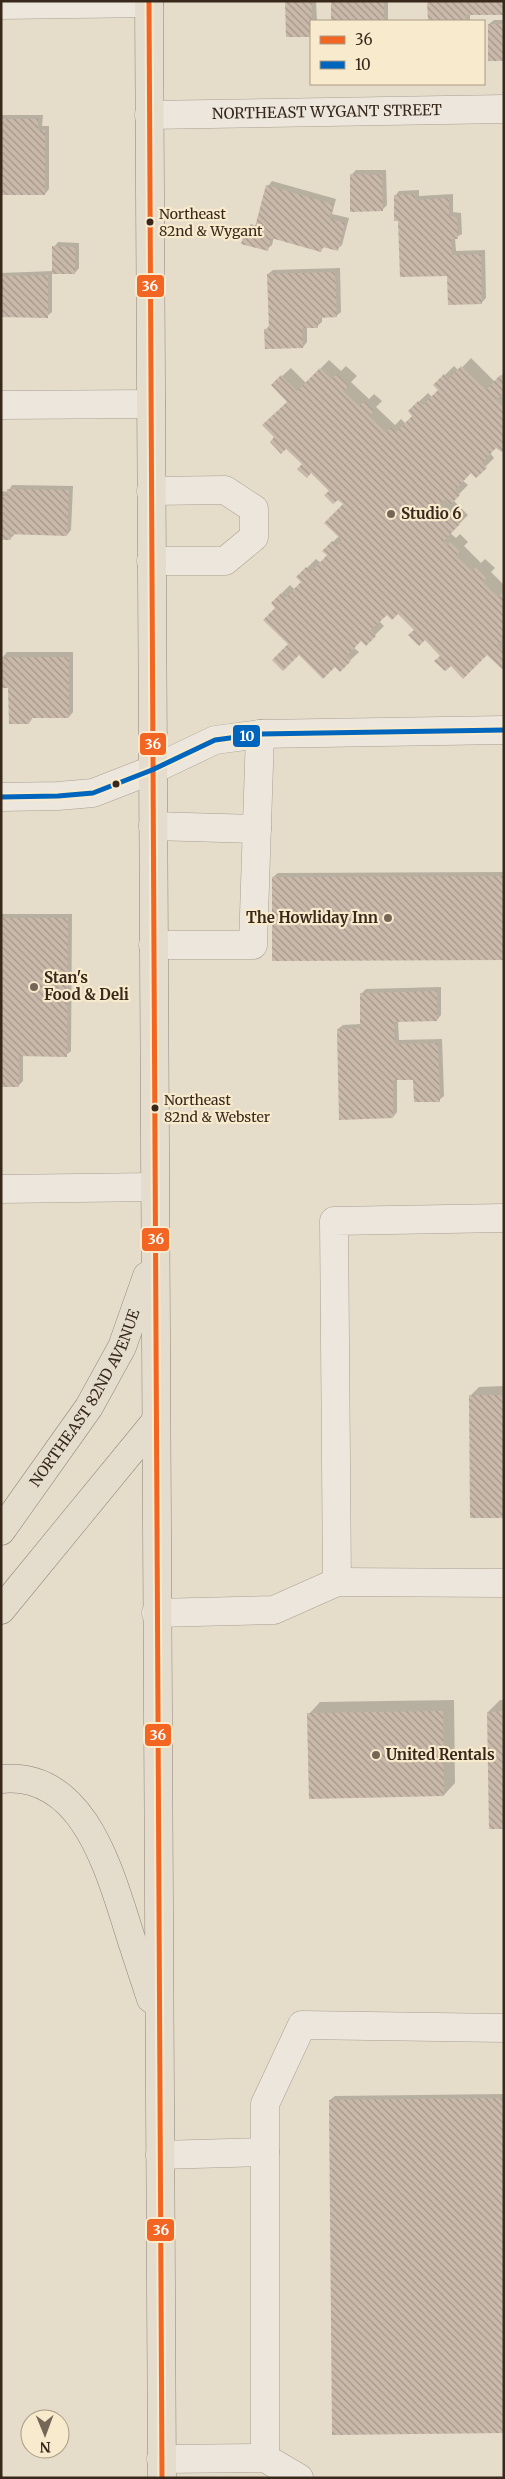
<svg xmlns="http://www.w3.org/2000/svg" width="505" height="2479" font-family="Merriweather,serif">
<defs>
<pattern id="building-back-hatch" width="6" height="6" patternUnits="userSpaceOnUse" patternTransform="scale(1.25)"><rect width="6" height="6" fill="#c9b9aa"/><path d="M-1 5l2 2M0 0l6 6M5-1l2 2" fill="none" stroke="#a4968a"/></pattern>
</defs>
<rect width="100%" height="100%" fill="#e5dcc9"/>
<path fill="#0003" d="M 286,1 L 316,1 L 317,21 L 311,21 L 311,35 L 287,35 Z
M 332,1 L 388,1 L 388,21 L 332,21 Z
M 429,1 L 470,14 L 470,21 L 429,21 Z
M 494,20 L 504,20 L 504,60 L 489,24 Z
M 1,115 L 43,115 L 42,126 L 49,126 L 49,189 L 45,194 L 1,160 Z
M 356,170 L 386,170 L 387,205 L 382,210 L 351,175 Z
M 272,181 L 336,199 L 332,214 L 349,218 L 342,245 L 337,249 L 325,246 L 321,250 L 274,237 L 272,245 L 267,249 L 247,229 L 251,224 L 256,226 L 268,186 Z
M 419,190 L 419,196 L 453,194 L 453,212 L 461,213 L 462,234 L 455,238 L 456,251 L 485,250 L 486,298 L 481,303 L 448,274 L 399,220 L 395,196 L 399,191 Z
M 58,242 L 79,243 L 79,268 L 75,273 L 52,273 L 52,312 L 47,316 L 1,316 L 1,273 L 54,271 L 54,247 Z
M 340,268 L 341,312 L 336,316 L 322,316 L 322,322 L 317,326 L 307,327 L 307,342 L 303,347 L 265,330 L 270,325 L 268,274 L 273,270 Z
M 471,358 L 495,382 L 504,373 L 504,449 L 496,446 L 490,453 L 494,458 L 476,476 L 471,471 L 462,480 L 468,485 L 453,500 L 468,515 L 450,533 L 456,538 L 460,534 L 468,542 L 464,546 L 481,563 L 485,559 L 495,568 L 491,572 L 504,585 L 504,666 L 487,653 L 442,656 L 398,612 L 387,613 L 379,621 L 384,626 L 366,644 L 361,639 L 353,647 L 359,652 L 340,670 L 335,666 L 290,644 L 277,608 L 272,603 L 290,585 L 295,590 L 303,582 L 298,577 L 316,559 L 321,563 L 328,555 L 324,551 L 339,536 L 344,504 L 276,437 L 288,402 L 272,385 L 291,368 L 306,383 L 329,360 L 341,371 L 346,366 L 357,376 L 351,382 L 369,399 L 374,394 L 382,401 L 376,407 L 395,425 L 401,419 L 406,424 L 414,416 L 409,411 L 428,393 L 432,397 L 440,390 L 435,385 L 454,366 L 459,371 Z
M 12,485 L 73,486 L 71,530 L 67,535 L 15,534 L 10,539 L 1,538 L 1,491 L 8,492 Z
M 7,652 L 73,652 L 73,712 L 69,717 L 33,717 L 29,723 L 10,686 L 3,657 Z
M 504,872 L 504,959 L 273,877 L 278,873 Z
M 1,914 L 72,914 L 71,1051 L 66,1055 L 23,1055 L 23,1081 L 18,1086 L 1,1086 Z
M 441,987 L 441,1015 L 437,1020 L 398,1021 L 399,1040 L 442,1039 L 444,1096 L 439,1100 L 414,1079 L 397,1079 L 397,1112 L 393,1117 L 338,1029 L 343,1025 L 361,1024 L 361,994 L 366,989 Z
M 504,1386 L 504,1517 L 470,1396 L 479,1387 Z
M 454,1700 L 455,1783 L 444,1795 L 309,1714 L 320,1702 Z
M 500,1700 L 504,1700 L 504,1828 L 488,1712 Z
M 504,2094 L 504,2431 L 330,2100 L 335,2096 Z"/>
<path fill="url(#building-back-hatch)" d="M 285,1 L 312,1 L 311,37 L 286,37 Z
M 331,1 L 384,1 L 384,21 L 331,21 Z
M 427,1 L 504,1 L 504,15 L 465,15 L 466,21 L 428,21 Z
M 488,24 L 504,24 L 504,61 L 488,61 Z
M 1,119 L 38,119 L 38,130 L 45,130 L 45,195 L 1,195 Z
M 350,174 L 382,175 L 383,211 L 350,212 Z
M 266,185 L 333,204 L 329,218 L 345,223 L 338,251 L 323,247 L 321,252 L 271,238 L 268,251 L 241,244 L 246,228 L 254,231 Z
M 415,194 L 415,200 L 449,198 L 449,216 L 457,217 L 458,239 L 451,239 L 452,255 L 481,254 L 482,304 L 448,305 L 447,276 L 400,277 L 398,221 L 394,221 L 394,195 Z
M 52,246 L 75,247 L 75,274 L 52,274 Z
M 335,272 L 337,317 L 318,318 L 318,328 L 302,328 L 303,348 L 265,349 L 264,329 L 269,329 L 267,274 Z
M 48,275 L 48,318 L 1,317 L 1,276 Z
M 461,366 L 486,390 L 500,375 L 504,378 L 504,392 L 496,400 L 504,407 L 504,450 L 502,452 L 496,448 L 482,463 L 487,468 L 476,478 L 471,473 L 455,490 L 460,495 L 450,505 L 445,500 L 440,504 L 460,524 L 443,542 L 447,546 L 450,542 L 460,551 L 456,556 L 472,571 L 476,567 L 487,578 L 482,581 L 498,597 L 502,593 L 504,594 L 504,638 L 497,645 L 504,651 L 504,668 L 502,669 L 487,655 L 463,679 L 451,666 L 445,671 L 434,661 L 440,656 L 425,640 L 419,646 L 408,635 L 414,630 L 398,614 L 392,620 L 387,615 L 371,630 L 376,636 L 366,646 L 361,641 L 346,657 L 351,661 L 340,672 L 335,667 L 323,679 L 299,655 L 283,671 L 272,660 L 288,644 L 263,620 L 275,608 L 271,603 L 281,593 L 285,598 L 301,582 L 296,577 L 306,567 L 311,572 L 327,555 L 322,551 L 332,541 L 337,545 L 342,540 L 324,523 L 343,504 L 338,500 L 333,504 L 324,495 L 329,491 L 311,473 L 307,478 L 297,469 L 302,464 L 286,449 L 281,454 L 270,442 L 274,437 L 262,425 L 287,402 L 271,385 L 281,375 L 297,391 L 320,368 L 331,379 L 337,374 L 349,386 L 343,391 L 359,406 L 365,401 L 374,411 L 369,416 L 386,433 L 391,427 L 396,432 L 412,416 L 408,411 L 418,401 L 423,405 L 438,390 L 433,385 L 444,374 L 449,379 Z
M 7,489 L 69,490 L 67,536 L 10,534 L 11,540 L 1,540 L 1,496 L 6,496 Z
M 1,657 L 69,657 L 69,718 L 29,718 L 29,724 L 9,724 L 8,688 L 1,688 Z
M 504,876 L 504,960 L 272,961 L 272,877 Z
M 1,918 L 68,918 L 67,1057 L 19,1056 L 19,1087 L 1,1087 Z
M 437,991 L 437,1021 L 394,1022 L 395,1044 L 438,1043 L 440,1102 L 414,1102 L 413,1080 L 393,1080 L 393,1118 L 339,1120 L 337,1029 L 360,1028 L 360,993 Z
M 469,1395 L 504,1395 L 504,1518 L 470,1518 Z
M 443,1711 L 444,1796 L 309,1799 L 307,1713 Z
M 504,1711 L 504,1829 L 489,1829 L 487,1712 Z
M 504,2098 L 504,2433 L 332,2435 L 329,2100 Z"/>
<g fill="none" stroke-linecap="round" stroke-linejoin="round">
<defs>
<g id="minor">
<path d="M 1,5 L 149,3"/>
<path id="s1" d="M 149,115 L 504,109"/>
<path d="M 1,405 L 151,404"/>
<path d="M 151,491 L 225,490 L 254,509 L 254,537 L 225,561 L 151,561"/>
<path d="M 1,797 L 58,796 L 93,793 L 152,770 L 215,740 L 260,734 L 504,730"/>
<path d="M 153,826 L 257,829"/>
<path d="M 153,945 L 253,945 L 260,734"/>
<path d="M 1,1189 L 154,1187"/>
<path d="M 337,1582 L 334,1221 L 504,1218"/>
<path d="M 156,1613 L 274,1610 L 337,1582 L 504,1583"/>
<path d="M 160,2155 L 265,2152"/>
<path d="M 265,2458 L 265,2104 L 302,2025 L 504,2028"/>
<path d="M 161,2459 L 265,2458 L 299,2478"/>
</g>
<g id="major">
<path d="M 149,1 L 162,2478"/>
<path id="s2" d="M 1,1531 L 89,1407 L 122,1347 L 147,1276"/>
<path d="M 1,1610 L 155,1422"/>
<path d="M 1,1779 C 79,1771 106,1860 125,1919 C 133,1945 142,1972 151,1999"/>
</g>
</defs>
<use href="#minor" stroke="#aaa093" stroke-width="29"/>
<use href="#major" stroke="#8f867a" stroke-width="29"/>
<use href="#minor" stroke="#ece6dc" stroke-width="28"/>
<use href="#major" stroke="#e4dccc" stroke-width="28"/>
<defs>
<path id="bus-1" d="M 149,1 L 162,2478"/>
<path id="bus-2" d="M 1,797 L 58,796 L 93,793 L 152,770 L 215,740 L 260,734 L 504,730"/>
</defs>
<use href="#bus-1" stroke="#f8eacd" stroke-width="9"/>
<use href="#bus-2" stroke="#f8eacd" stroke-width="9"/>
<use href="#bus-1" stroke="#f26522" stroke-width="5"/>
<use href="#bus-2" stroke="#0065bd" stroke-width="5"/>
</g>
<g fill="#38281b" stroke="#f8eacd" stroke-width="2">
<circle cx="150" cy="222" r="4.5"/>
<circle cx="116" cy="784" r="4.5"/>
<circle cx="155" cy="1108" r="4.5"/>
</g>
<g fill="#756758" stroke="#f8eacd" stroke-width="2">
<circle cx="391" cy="514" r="5"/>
<circle cx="388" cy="918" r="5"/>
<circle cx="34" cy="987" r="5"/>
<circle cx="376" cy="1755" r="5"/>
</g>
<g text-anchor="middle" stroke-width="4.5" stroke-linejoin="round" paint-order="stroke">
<g font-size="14" fill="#38281b" stroke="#f8eacd" text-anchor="start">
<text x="159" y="219">Northeast<tspan x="159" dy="17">82nd &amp; Wygant</tspan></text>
<text x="164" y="1105">Northeast<tspan x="164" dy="17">82nd &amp; Webster</tspan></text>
</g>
<g font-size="15" fill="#38281b" stroke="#f8eacd">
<text dy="5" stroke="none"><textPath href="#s1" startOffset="178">NORTHEAST WYGANT STREET</textPath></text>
<text dy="5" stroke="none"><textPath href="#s2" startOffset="158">NORTHEAST 82ND AVENUE</textPath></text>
</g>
<g font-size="15" font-weight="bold" fill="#38281b" stroke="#f8eacd" text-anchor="start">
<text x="401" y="519">Studio 6</text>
<text x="378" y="923" text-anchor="end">The Howliday Inn</text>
<text x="44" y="983">Stan's<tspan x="44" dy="17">Food &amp; Deli</tspan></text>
<text x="386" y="1760">United Rentals</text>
</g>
</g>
<g stroke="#f8eacd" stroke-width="2">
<rect x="136" y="274" width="29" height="24" rx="5" fill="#f26522"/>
<rect x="232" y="724" width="29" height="24" rx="5" fill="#0065bd"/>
<rect x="139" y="732" width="28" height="24" rx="5" fill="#f26522"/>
<rect x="141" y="1227" width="29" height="25" rx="5" fill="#f26522"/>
<rect x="144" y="1723" width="28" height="24" rx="5" fill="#f26522"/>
<rect x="146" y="2218" width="29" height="24" rx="5" fill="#f26522"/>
</g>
<g font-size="14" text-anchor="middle" font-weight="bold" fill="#fff">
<text x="150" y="291">36</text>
<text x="247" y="741">10</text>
<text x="153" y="749">36</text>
<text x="156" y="1244">36</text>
<text x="158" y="1740">36</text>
<text x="161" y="2235">36</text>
</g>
<rect width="505" height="2479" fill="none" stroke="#38281b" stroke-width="5"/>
<rect x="310" y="20" width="175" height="65" fill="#f8eacd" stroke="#ab9c86"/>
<rect x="320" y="36" width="25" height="8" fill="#f26522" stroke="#ab9c86"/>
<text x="355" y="45" font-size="15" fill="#38281b">36</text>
<rect x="320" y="61" width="25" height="8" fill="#0065bd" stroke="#ab9c86"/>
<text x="355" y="70" font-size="15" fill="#38281b">10</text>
<g transform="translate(45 2434) rotate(179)"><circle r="24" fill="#f8eacd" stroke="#ab9c86"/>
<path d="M0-4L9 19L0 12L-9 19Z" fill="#756758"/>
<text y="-8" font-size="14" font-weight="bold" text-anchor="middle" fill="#38281b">N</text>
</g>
</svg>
